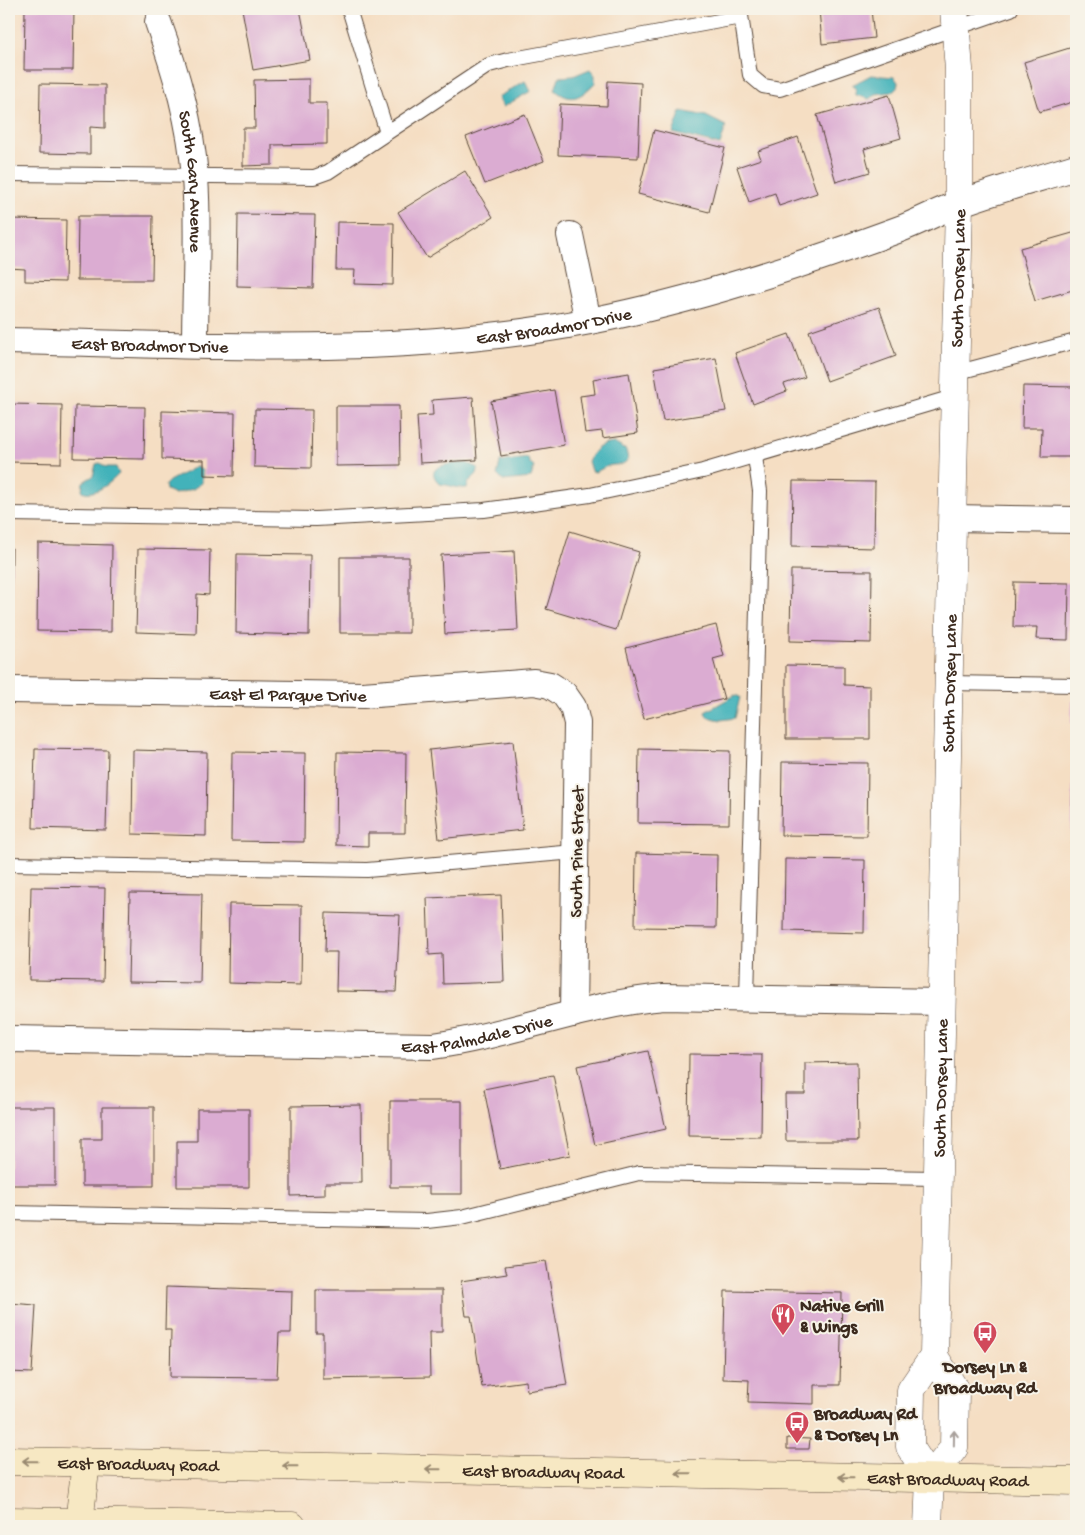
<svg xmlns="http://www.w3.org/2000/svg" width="1085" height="1535" font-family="'Gochi Hand',sans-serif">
<rect width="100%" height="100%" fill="#f7f3e8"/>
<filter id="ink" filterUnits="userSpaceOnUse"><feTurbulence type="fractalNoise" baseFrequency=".02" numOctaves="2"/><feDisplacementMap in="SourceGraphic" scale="10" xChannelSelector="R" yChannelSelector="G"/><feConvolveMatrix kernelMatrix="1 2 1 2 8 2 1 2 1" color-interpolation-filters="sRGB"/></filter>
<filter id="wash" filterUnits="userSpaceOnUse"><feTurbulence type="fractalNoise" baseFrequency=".0096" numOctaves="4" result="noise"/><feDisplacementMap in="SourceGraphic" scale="20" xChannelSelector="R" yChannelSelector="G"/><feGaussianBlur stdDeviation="1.12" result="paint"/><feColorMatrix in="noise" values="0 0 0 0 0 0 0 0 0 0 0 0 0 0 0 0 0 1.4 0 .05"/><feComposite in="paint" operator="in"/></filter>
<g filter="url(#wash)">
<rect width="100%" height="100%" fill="#f5dec3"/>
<path fill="#42b2ba" stroke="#3e6e6c" d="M 590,69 L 595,75 L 595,83 C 581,97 572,104 555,90 L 559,77 L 573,76 Z
M 871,75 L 894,77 L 898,82 L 897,88 L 892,92 L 876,94 L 869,99 L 856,95 L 856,88 L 852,85 Z
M 525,81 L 531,91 L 503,107 L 498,97 Z
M 681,111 L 706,116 L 726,126 L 720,145 L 673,133 Z
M 614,443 L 626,450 L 628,459 C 622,468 617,463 608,466 C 604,467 600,470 596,472 L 591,471 L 588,461 C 594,449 600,444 614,443 Z
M 528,458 L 529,462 L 534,466 L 531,478 L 503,481 L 497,475 L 500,462 Z
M 100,463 L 106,467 L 116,467 L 119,474 C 111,482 95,497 82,491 L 83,482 L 93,476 L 96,464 Z
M 467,463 L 478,468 C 478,477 473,476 469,482 L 467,488 C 457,489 450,485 440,484 C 419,464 456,463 467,463 Z
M 197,466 L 202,471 L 202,483 L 193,489 L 175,494 L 166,490 L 165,485 L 169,481 Z
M 735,695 L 740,697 L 735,718 L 721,720 L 707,717 L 705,712 Z"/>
<g id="blocks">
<path fill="#dbacd2" d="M 25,9 L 74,9 L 73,70 L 24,70 Z
M 242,9 L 300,9 L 310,60 L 253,70 Z
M 819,9 L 871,9 L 874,38 L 822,44 Z
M 1076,46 L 1076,101 L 1039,112 L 1024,62 Z
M 309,79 L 309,103 L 327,103 L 327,144 L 272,145 L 272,165 L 243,166 L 243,128 L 255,128 L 254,80 Z
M 608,81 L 641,83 L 638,158 L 558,155 L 560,104 L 607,106 Z
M 40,84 L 105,85 L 105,128 L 90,127 L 90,154 L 39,153 Z
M 889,95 L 901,138 L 864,149 L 870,172 L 836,182 L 817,115 Z
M 525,114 L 544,161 L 485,184 L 466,137 Z
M 654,130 L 725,148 L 709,212 L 638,194 Z
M 798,137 L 817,193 L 779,206 L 775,193 L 749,202 L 737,167 L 761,159 L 758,151 Z
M 465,171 L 493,217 L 427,258 L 398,212 Z
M 238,214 L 315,215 L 313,288 L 237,286 Z
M 78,216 L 153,216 L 152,280 L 77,280 Z
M 10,219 L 66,220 L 65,282 L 25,281 L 25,269 L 9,268 Z
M 337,222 L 394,223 L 393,285 L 354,284 L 355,270 L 336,270 Z
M 1076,232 L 1076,289 L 1035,301 L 1020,248 Z
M 879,307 L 896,356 L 827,381 L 809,331 Z
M 789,334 L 805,377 L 784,384 L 787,391 L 753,404 L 735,353 Z
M 716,358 L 726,411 L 663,421 L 654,368 Z
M 629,373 L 638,433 L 603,438 L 602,431 L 585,433 L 580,396 L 595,394 L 593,379 Z
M 1023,386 L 1076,387 L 1076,457 L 1041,457 L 1042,428 L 1022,428 Z
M 554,390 L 564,445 L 501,456 L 491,401 Z
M 473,397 L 477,460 L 420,463 L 417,416 L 433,415 L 432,400 Z
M 9,404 L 62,405 L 61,463 L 9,462 Z
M 75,406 L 145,407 L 144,459 L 74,458 Z
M 336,406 L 399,406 L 400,465 L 336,466 Z
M 255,409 L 312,410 L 311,468 L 254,467 Z
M 162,411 L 235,413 L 234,476 L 204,475 L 204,460 L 162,459 Z
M 793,481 L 875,482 L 874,548 L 792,546 Z
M 570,531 L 639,552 L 616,630 L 546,609 Z
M 38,543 L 112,545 L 111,632 L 37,631 Z
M 9,548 L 12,548 L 11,629 L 9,629 Z
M 138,549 L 210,550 L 209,595 L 197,594 L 196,634 L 136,632 Z
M 514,551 L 518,630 L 445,634 L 441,555 Z
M 237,554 L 310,555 L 309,635 L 236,633 Z
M 340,557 L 409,557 L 409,633 L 340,633 Z
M 791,570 L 872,571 L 871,643 L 790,641 Z
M 1014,582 L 1069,583 L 1068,640 L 1036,639 L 1037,627 L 1013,627 Z
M 716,625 L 724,656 L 713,659 L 724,699 L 644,719 L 626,648 Z
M 786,665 L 844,666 L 844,685 L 870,686 L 870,739 L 786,739 Z
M 1072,701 L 1076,701 L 1076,723 L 1071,723 Z
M 513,741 L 523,830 L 439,839 L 429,750 Z
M 35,749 L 108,750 L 106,830 L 33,828 Z
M 639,749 L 730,751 L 729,824 L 638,823 Z
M 133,750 L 207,752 L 206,836 L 132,834 Z
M 232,752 L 305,753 L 304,842 L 231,841 Z
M 337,752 L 406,753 L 405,833 L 368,833 L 368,846 L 336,845 Z
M 1073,761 L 1076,761 L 1076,867 L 1071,867 Z
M 782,762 L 868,763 L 867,836 L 781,835 Z
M 636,853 L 717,855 L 716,928 L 635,927 Z
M 785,859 L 865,860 L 864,933 L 784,931 Z
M 31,887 L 105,888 L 103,981 L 29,980 Z
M 130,893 L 202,894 L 200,983 L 128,982 Z
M 501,895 L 504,982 L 443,984 L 442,954 L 429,955 L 427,898 Z
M 229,904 L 302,905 L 301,985 L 228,983 Z
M 326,913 L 400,915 L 396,992 L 336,991 L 337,952 L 325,952 Z
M 648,1051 L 666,1129 L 595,1145 L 577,1066 Z
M 689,1054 L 762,1055 L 761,1137 L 688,1136 Z
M 857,1062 L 858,1141 L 786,1141 L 785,1094 L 805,1094 L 805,1063 Z
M 553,1075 L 570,1155 L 500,1169 L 484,1089 Z
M 390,1101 L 462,1101 L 462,1194 L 429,1194 L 429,1187 L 390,1187 Z
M 361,1105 L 362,1183 L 325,1183 L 325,1195 L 291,1196 L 291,1106 Z
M 9,1107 L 55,1107 L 55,1185 L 9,1185 Z
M 102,1107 L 154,1107 L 154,1186 L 82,1186 L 82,1139 L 102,1139 Z
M 197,1109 L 249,1109 L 249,1187 L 177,1187 L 177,1141 L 197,1141 Z
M 546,1261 L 567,1385 L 527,1391 L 526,1381 L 482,1387 L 471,1316 L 466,1316 L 461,1281 L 507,1274 L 505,1266 Z
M 166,1287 L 292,1291 L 291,1333 L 279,1333 L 277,1378 L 170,1377 L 171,1330 L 165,1330 Z
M 316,1290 L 442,1290 L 442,1332 L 429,1332 L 430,1377 L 323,1379 L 323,1333 L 316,1333 Z
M 725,1291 L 842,1293 L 840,1385 L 814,1385 L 814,1404 L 748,1402 L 749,1380 L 723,1379 Z
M 9,1303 L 36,1305 L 32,1373 L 9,1372 Z
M 787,1438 L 810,1439 L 809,1449 L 787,1449 Z"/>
</g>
</g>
<g filter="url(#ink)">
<use href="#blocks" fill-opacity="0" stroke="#574537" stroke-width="1"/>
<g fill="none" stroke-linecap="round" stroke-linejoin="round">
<defs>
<path id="service" d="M 349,9 L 387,133
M 740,9 L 750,75 L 763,86 L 780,89 L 1011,9
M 9,174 L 314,177 L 328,172 L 489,65 L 508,60 L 741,17
M 955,373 L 1076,341
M 9,514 L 316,519 L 484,510 L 590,495 L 703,471 L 953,397
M 948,683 L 1076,685
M 9,864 L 367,870 L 575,852
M 747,998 L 760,491 L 755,457
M 9,1213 L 427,1221 L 462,1217 L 639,1173 L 937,1178"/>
<g id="minor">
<path id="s1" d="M 158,22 C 176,72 191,123 195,177 C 199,233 195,289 195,345"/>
<path d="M 570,235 L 588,321"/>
<path id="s2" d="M 9,341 C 203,345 398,358 590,321 C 696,300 799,266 900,229 C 921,221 940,210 961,203 C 999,189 1038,179 1076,167"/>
<path d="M 952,518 L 1076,520"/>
<path id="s3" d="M 9,690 L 363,695 L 534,682 L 550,685 L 564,694 L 573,707 L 577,723 L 573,1014"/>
<path id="s4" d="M 9,1039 L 433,1046 C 511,1035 585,1004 664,997 L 941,1002"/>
</g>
<g id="tertiary">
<path d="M 930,1478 L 954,1448 L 955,1390 L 934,1356"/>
<path id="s5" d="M 928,1526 L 930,1478 L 910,1447 L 911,1390 L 934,1356 L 959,203 L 959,69 L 954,9"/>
</g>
<g id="secondary">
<path id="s6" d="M 9,1461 L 1076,1481"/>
<path d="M 9,1521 L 292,1526"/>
<path d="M 79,1523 L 86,1462"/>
</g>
</defs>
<use href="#service" stroke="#574537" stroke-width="16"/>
<use href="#minor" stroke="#574537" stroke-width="28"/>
<use href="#tertiary" stroke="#574537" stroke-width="29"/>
<use href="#secondary" stroke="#574537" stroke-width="29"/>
<use href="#service" stroke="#fff" stroke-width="14"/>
<use href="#minor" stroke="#fff" stroke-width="26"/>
<use href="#tertiary" stroke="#fff" stroke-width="28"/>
<use href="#secondary" stroke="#f7e8c3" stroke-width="28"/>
</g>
<defs><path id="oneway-shaft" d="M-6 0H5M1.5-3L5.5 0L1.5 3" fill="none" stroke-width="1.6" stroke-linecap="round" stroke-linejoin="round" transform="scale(1.25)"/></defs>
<use stroke="#a79f9a" href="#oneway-shaft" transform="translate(954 1438) rotate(-89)"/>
<g stroke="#998970">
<use href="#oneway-shaft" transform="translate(30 1461) rotate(-179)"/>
<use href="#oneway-shaft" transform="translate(290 1466) rotate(-179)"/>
<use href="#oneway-shaft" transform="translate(433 1469) rotate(-179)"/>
<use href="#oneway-shaft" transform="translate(683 1473) rotate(-179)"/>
<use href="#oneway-shaft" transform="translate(846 1477) rotate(-179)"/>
</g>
</g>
<defs>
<symbol id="restaurant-pin" viewBox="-11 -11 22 30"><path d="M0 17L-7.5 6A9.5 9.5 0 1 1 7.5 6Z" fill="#d1495b" stroke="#f7f3e8"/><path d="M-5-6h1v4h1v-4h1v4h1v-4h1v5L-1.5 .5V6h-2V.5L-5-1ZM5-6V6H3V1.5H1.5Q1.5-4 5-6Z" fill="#fff"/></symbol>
<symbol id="bus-pin" viewBox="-11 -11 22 30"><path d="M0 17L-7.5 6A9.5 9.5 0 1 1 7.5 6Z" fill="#d1495b" stroke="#f7f3e8"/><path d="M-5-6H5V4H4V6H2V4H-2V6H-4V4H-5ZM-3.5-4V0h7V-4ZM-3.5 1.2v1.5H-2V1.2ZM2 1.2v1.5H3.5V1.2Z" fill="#fff"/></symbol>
</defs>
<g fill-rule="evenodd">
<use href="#restaurant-pin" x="769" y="1301" width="28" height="38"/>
<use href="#bus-pin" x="971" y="1319" width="28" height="38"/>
<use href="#bus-pin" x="783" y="1409" width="28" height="38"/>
</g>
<g text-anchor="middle" stroke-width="4" stroke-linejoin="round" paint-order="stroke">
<g font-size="18" fill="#3b2a1e" stroke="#f7f3e8">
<text dy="6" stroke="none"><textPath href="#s1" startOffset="164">South Gary Avenue</textPath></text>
<text dy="6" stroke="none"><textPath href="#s5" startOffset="1261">South Dorsey Lane</textPath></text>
<text dy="6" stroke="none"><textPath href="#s2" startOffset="546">East Broadmor Drive</textPath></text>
<text dy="6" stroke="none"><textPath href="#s2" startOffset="141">East Broadmor Drive</textPath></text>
<text dy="6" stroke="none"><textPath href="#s5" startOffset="856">South Dorsey Lane</textPath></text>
<text dy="6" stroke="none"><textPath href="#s3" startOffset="279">East El Parque Drive</textPath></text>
<text transform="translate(576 852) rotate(-89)" y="6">South Pine Street</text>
<text dy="6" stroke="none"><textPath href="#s4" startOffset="469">East Palmdale Drive</textPath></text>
<text dy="6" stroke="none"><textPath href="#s5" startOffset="451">South Dorsey Lane</textPath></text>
<text dy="6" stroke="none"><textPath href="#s6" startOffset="129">East Broadway Road</textPath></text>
<text dy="6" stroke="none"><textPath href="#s6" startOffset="534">East Broadway Road</textPath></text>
<text dy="6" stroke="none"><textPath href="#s6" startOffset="939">East Broadway Road</textPath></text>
</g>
<g font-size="18" font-weight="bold" fill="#3b2a1e" stroke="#f7f3e8" text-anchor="start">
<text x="800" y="1311">Native Grill<tspan x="800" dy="21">&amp; Wings</tspan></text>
<text x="985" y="1372" text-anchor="middle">Dorsey Ln &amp;<tspan x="985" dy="21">Broadway Rd</tspan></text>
<text x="814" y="1419">Broadway Rd<tspan x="814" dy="21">&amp; Dorsey Ln</tspan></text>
</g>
</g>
<rect width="1085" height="1535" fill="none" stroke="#f7f3e8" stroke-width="30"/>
</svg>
